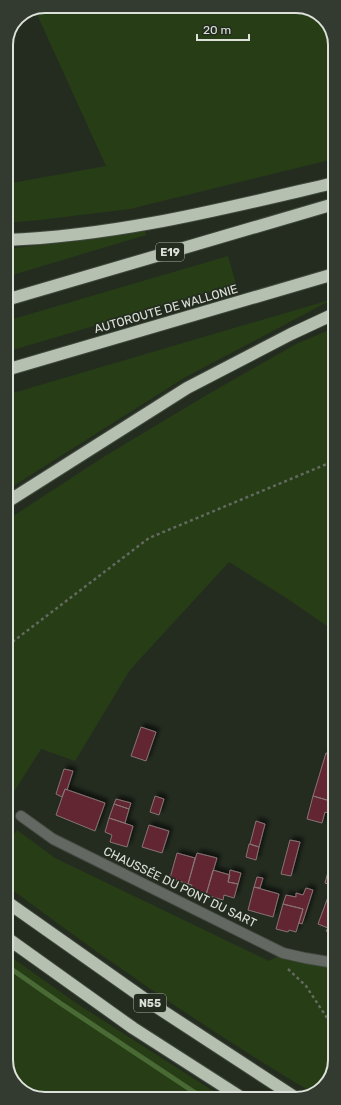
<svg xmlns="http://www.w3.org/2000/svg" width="341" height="1105" font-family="Rubik,sans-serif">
<defs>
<filter id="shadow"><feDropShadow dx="3.5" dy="-3.5" stdDeviation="2" flood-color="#0009"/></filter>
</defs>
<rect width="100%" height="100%" fill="#242c20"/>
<path fill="#263d16" d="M 45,6 L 301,6 L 322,15 L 334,35 L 334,159 L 130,209 L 40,220 L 6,223 L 6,184 L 106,166 L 35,10 Z
M 145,231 L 146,235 L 6,277 L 6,249 L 92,239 Z
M 228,256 L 236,284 L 6,352 L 6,321 Z
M 333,299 L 184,378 L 7,490 L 6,395 Z
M 334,328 L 334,631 L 288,599 L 229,562 L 130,670 L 75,761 L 41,749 L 7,803 L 7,520 L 105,456 L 205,396 L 296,344 Z
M 17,830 L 55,858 L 269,961 L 279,956 L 335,967 L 335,1061 L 327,1084 L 313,1093 C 207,1030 106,960 7,886 L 7,844 Z
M 7,954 L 76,1003 L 224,1098 L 42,1099 L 19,1090 L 7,1070 Z"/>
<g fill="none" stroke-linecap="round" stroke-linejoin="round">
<path stroke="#496a34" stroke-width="5" d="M 7,966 L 60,1003 L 203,1098"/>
</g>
<path fill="#622632" stroke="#867375" filter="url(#shadow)" d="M 141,727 L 156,732 L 146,761 L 131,756 Z
M 326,753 L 335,755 L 335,779 L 332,778 L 329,788 L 331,788 L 327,800 L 313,796 Z
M 64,769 L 73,771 L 67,790 L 65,789 L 62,797 L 56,794 Z
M 65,789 L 105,803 L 95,831 L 56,815 Z
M 155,796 L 164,799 L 159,815 L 150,812 Z
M 313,796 L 334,802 L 331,814 L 325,812 L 322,823 L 307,819 Z
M 116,799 L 131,803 L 129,809 L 114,804 Z
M 114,804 L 129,809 L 125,823 L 109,818 Z
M 109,818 L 133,826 L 127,847 L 110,842 L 112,835 L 105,832 Z
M 256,821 L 265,824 L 259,847 L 250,844 Z
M 149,825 L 169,831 L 162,853 L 142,847 Z
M 290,840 L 300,842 L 291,876 L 281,874 Z
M 249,844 L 259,847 L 256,860 L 246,857 Z
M 177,853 L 195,858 L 188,884 L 170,878 Z
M 197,853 L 217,858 L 206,895 L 190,891 L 192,885 L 188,884 Z
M 329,868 L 335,870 L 331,885 L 325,883 Z
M 213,870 L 230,875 L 228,882 L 238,884 L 234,898 L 224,895 L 223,900 L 206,895 Z
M 230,870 L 241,873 L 238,884 L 228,882 Z
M 257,877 L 263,878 L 260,888 L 254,887 Z
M 254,887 L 279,894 L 273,917 L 248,910 Z
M 306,888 L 313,890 L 302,924 L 299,923 L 303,909 L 283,904 L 286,895 L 296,897 L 296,893 L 303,895 Z
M 328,897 L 335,899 L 335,934 L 326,931 L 328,928 L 318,924 Z
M 283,904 L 303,909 L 296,932 L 289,930 L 288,932 L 276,929 Z"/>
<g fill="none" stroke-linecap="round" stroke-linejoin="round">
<defs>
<path id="street" d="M 21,816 L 53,839 L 283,953 L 305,958 L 335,963"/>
<path id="highway" d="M 6,240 C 118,236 226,208 334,183
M 6,300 L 334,204
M 6,370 L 334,274
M 7,502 L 187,388 L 291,334 L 334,314
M 7,902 L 149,1002 L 296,1098
M 7,938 L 133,1028 L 242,1098"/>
</defs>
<use href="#street" stroke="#41493e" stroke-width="12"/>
<use href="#highway" stroke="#41493e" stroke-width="14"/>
<path stroke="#636a5f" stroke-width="2.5" stroke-dasharray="3 3" stroke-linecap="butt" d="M 7,689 L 11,643 L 149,538 L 334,461
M 7,786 L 11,808
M 7,834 L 13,826
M 288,969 L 306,986 L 335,1030"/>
<use href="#street" stroke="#646862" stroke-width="10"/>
<use href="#highway" stroke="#b6c0b1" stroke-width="12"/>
</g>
<g text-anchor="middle" stroke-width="3.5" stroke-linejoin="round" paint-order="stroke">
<g fill="#242c20" stroke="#a5aba2" stroke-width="1">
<rect x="156" y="243" width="28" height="18" rx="3"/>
<rect x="134" y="994" width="32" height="18" rx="3"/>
</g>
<g font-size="11" font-weight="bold" fill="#dce1d9">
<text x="170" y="256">E19</text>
<text x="150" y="1007">N55</text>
</g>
<g font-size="12" fill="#dce1d9" stroke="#242c20">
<text transform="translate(166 309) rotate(-16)" y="4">AUTOROUTE DE WALLONIE</text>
<text transform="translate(180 887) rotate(26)" y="4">CHAUSSÉE DU PONT DU SART</text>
</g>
</g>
<path d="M0 0H341V1105H0ZM45 13H296A32 32 0 0 1 328 45V1060A32 32 0 0 1 296 1092H45A32 32 0 0 1 13 1060V45A32 32 0 0 1 45 13Z" fill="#333a2f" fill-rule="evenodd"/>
<path fill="none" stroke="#dce1d9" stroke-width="2" d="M45 13H296A32 32 0 0 1 328 45V1060A32 32 0 0 1 296 1092H45A32 32 0 0 1 13 1060V45A32 32 0 0 1 45 13Z"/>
<path d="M197 34v6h52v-6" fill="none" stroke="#dce1d9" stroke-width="2"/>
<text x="203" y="34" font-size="12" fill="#dce1d9" stroke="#242c20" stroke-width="3" paint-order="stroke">20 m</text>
</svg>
